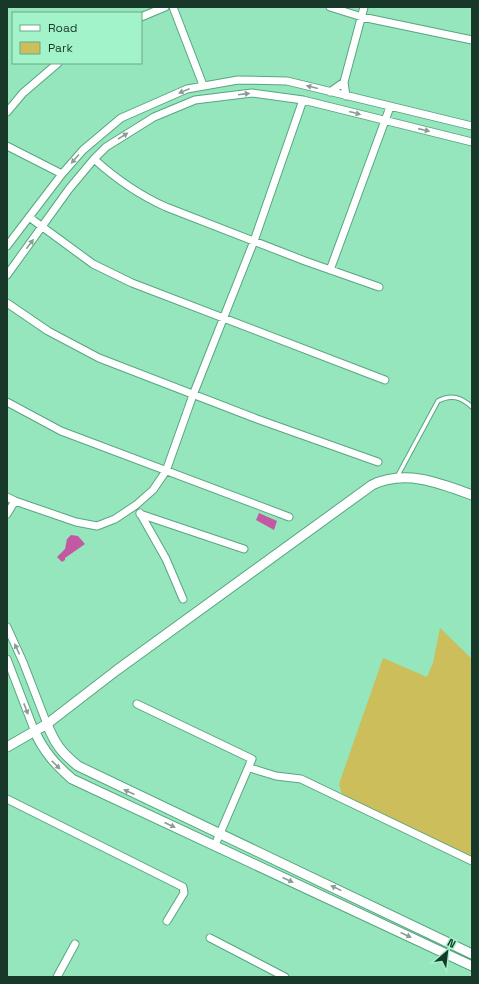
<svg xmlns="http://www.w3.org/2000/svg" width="479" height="984" font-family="'Space Grotesk',sans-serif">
<rect width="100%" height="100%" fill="#95e6bc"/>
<path fill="#ccbe5b" d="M 440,628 L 472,659 L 472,859 L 342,794 L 339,784 L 383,658 L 427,677 L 433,663 Z"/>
<path fill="#c459a3" d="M 259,513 L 277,521 L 274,530 L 256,520 Z
M 71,535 L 78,536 L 85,544 L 65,558 L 65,560 L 62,562 L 57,557 L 65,549 L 67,539 Z"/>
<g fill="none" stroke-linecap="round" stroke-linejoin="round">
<defs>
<path id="service" d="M 397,477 L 438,401 C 451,394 461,397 472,407"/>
<path id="minor" d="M 173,7 L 203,85
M 330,7 L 362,17 L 472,40
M 141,17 L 165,7
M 330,92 L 344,82
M 346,96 L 344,82 L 364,7
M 7,112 L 23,93 L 58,63
M 7,146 L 62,174
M 94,159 C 115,178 139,195 166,207 L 305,261 L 379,287
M 29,217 L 93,264 L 132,283 L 385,380
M 7,246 L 62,174 L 83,150 L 121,118 L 187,89 L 238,80 L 287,81 L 472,126
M 330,270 L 390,107
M 7,275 L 69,189 L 94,159 L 106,147 L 154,117 L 195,100 L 252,93 L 303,100 L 472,142
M 7,303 L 48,331 L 99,358 L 257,419 L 378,462
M 7,402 L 61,431 L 289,517
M 7,497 L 15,501 L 76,522 L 97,526 L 115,519 L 136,505 L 153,490 L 166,471 L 193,395 L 254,241 L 303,100
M 140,513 L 166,559 L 183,599
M 7,514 L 15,501
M 140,514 L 244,549
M 7,627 L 23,662 L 47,724
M 7,659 L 35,732
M 137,704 L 252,759 L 215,845
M 250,768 L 276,776 L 301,779 L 472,861
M 7,799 L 183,887 L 184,893 L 167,921
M 210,938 L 285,977
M 57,977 L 75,944"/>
<path id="tertiary" d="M 47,724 C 55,744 61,752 78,766 L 472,954
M 35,732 C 44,752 56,765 72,779 L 472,966
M 7,747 L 47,724 L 117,670 L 372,485 C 405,469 440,483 472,495"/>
</defs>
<use href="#service" stroke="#56a680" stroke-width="5.5"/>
<use href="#minor" stroke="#56a680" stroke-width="9"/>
<use href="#tertiary" stroke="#56a680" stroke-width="11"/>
<use href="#service" stroke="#fff" stroke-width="3.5"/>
<use href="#minor" stroke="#fff" stroke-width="7"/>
<use href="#tertiary" stroke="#fff" stroke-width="9"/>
</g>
<defs><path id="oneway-solid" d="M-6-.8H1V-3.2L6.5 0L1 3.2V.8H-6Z"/></defs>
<g fill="#8c9c94">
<use href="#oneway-solid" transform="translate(312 87) rotate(-166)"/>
<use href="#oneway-solid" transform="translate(184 91) rotate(158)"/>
<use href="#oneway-solid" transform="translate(244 94) rotate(-7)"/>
<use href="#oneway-solid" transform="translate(355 113) rotate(15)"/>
<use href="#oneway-solid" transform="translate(424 130) rotate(13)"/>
<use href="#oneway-solid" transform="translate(123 136) rotate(-32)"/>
<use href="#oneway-solid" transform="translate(75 159) rotate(131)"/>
<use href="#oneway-solid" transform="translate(30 244) rotate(-53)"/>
<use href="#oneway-solid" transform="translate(17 649) rotate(-115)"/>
<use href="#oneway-solid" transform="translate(26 709) rotate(69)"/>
<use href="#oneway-solid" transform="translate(56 765) rotate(44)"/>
<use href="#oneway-solid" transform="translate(129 792) rotate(-156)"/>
<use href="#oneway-solid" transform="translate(170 825) rotate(24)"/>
<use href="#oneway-solid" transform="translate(288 880) rotate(25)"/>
<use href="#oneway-solid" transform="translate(336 888) rotate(-154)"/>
<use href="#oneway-solid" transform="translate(406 935) rotate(25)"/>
</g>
<rect width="479" height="984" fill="none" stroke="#18392a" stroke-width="16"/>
<rect x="12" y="12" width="130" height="52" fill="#a2f3c9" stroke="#6ba989"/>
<rect x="20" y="25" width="20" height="6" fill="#ffffff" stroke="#6ba989"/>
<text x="48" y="32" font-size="12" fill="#18392a">Road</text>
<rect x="20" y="42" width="20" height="12" fill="#ccbe5b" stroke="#6ba989"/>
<text x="48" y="52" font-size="12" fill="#18392a">Park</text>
<g transform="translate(447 952) rotate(28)" stroke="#a2f3c9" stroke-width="3" paint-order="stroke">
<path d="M0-3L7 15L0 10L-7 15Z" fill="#18392a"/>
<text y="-6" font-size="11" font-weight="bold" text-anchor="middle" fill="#18392a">N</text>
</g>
</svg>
